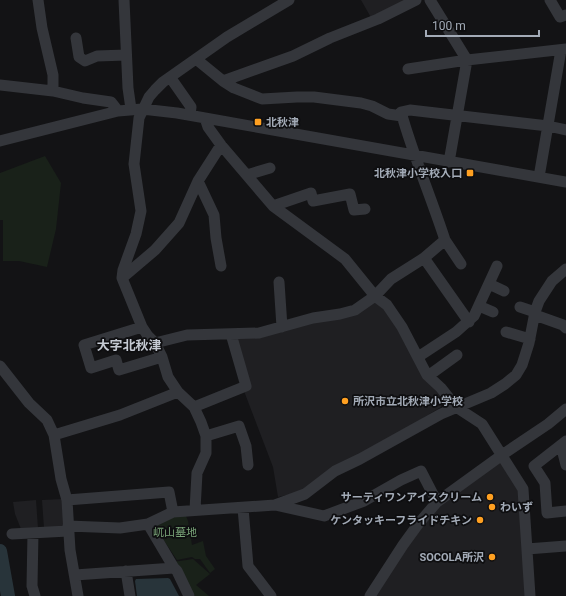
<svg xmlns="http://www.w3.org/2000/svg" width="566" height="596" font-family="Roboto,'Noto Sans JP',sans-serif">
<rect width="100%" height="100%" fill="#131315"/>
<path fill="#1f1f22" d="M 361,0 L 416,0 L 373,21 Z
M 377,302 L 384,306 L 443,395 L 441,407 L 305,491 L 278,497 L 273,467 L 244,391 L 235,336 Z
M 502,455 L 523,489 L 530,596 L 370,596 L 419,523 Z
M 64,499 L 65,527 L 44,528 L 42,500 Z
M 36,500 L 38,528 L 21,529 L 15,514 L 13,502 Z"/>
<path fill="#192119" d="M 45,156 L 61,183 L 56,229 L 47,267 L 19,261 L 3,261 L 3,220 L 0,220 L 0,173 Z
M 177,515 L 186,516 L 188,521 L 192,545 L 203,541 L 206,556 L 215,569 L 210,573 L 200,559 L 195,559 L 192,557 L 177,560 L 155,527 L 156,524 Z
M 193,559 L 210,574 L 196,585 L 209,596 L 195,596 L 173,562 Z"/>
<path fill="#28343a" d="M 168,578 L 170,579 L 179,596 L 137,596 L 135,581 L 136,579 Z"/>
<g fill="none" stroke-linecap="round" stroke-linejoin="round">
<path stroke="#28343a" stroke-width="14" d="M 0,551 L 8,596"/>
<path stroke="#34363b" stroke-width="11" d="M 38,0 L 42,28 L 53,75 L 53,91
M 124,0 L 128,88 L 131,109
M 289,0 L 227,37 L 163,82 L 155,90 L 149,97 L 139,118 L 134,164 L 141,211 L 136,234 L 123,270 L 122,278 L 142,327 L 148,336 L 155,343 L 187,335 L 259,333 L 313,318 L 340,314 L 355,310 L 375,296 L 391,279 L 424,258 L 445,240 C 431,197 413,155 401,112 L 410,110 L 548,126 L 566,130
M 430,0 L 467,60 L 449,162
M 550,0 L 560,17 L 566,15
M 76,38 L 79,57 L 85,61 L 97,56 L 126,55
M 196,59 L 223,81 L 293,56 L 330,38 L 378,19 L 416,0
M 408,69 L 467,60 L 566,49
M 170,77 L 191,107 L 190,115
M 223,81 L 234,88 L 262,99 L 297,97 L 314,97 L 361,103 L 372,106 L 388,114 L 402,116
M 0,85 L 53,91 L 83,98 L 111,102 L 118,111
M 205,118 L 208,127 L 221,145 L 273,206 L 345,259 L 375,296 L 387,305 L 402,327 L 427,375 L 441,388 L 456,407 L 482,424 L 523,489 L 530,596
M 0,141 L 118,111 L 142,109 L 177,113 L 566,182
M 247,175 L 270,168
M 539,177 L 561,50
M 198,181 L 214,215 L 216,238 L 221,266
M 273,206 L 311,193 L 313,201 L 350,194 L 354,210 L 365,209
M 445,240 L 461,264
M 424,258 L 469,322
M 122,278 L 155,250 L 179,223 L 198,181 L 221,145
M 279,282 L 282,327
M 489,284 L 504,291
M 479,306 L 493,312
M 520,307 L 535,312
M 535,315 L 563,325 L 566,328
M 142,327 L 84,345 L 91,368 L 116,360 L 119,370 L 162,357
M 506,332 L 530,339
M 155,343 L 162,357 L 168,377 L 178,392 L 194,407 L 201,422 L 206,436 L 206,453 L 197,473 L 195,510
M 418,357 L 456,332 L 474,316 L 497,266
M 0,366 L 29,403 L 47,420 L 54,435 L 61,479 L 67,500 L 70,550 L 78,596
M 428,376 L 457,355
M 194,407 L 246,386 L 231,334
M 54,435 L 120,415 L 178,392
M 206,436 L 239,426 L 246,446 L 248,465
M 566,441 L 534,466 L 545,483 L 547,513 L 566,511
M 561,445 L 566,465
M 67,500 L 169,492 L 173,512
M 275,505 L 324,516 L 364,501 L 401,480 L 421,471 L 437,502
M 243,508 L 248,566 L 271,596
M 148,524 L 174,568 L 177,571 L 189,596
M 68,526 L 120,528 L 148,524 L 173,512 L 275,505 L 305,494 L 335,471 L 360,459 L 441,414 L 491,393 L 505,384 L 516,375 L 522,365 L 529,343 L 535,312 L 539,301 L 552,281 L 566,269
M 33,533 L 32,586 L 35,596
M 12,534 L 68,531
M 527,549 L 566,546
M 126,571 L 130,596
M 75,575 L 174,568
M 370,596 L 403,545 L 419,523 L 437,502 L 502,455 L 548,424 L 566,409"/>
</g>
<g fill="#ffa021" stroke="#0e0e10" stroke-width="1.5">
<rect x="254" y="118" width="8" height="8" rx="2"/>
<rect x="466" y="169" width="8" height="8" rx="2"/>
<circle cx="345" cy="401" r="4"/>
<circle cx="490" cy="497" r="4"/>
<circle cx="492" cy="507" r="4"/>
<circle cx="480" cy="520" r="4"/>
<circle cx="492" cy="557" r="4"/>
</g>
<g text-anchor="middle" stroke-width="3.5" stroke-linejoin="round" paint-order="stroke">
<g font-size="11" font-weight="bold" fill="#a3abb7" stroke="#0e0e10" text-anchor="end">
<text x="266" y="126" text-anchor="start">北秋津</text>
<text x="462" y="177">北秋津小学校入口</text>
<text x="353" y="405" text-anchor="start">所沢市立北秋津小学校</text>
<text x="482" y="501">サーティワンアイスクリーム</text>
<text x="500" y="511" text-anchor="start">わいず</text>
<text x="472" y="524">ケンタッキーフライドチキン</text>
<text x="484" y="561">SOCOLA所沢</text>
</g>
<g font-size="11" fill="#79a478" stroke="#0e0e10">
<text x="175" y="536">屼山墓地</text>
</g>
<g font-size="13" font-weight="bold" fill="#c5cad3" stroke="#0e0e10">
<text x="129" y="350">大字北秋津</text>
</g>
</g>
<path d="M426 30v6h113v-6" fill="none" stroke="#a3abb7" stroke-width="2"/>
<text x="432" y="30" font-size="12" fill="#a3abb7" stroke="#0e0e10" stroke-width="3" paint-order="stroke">100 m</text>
</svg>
